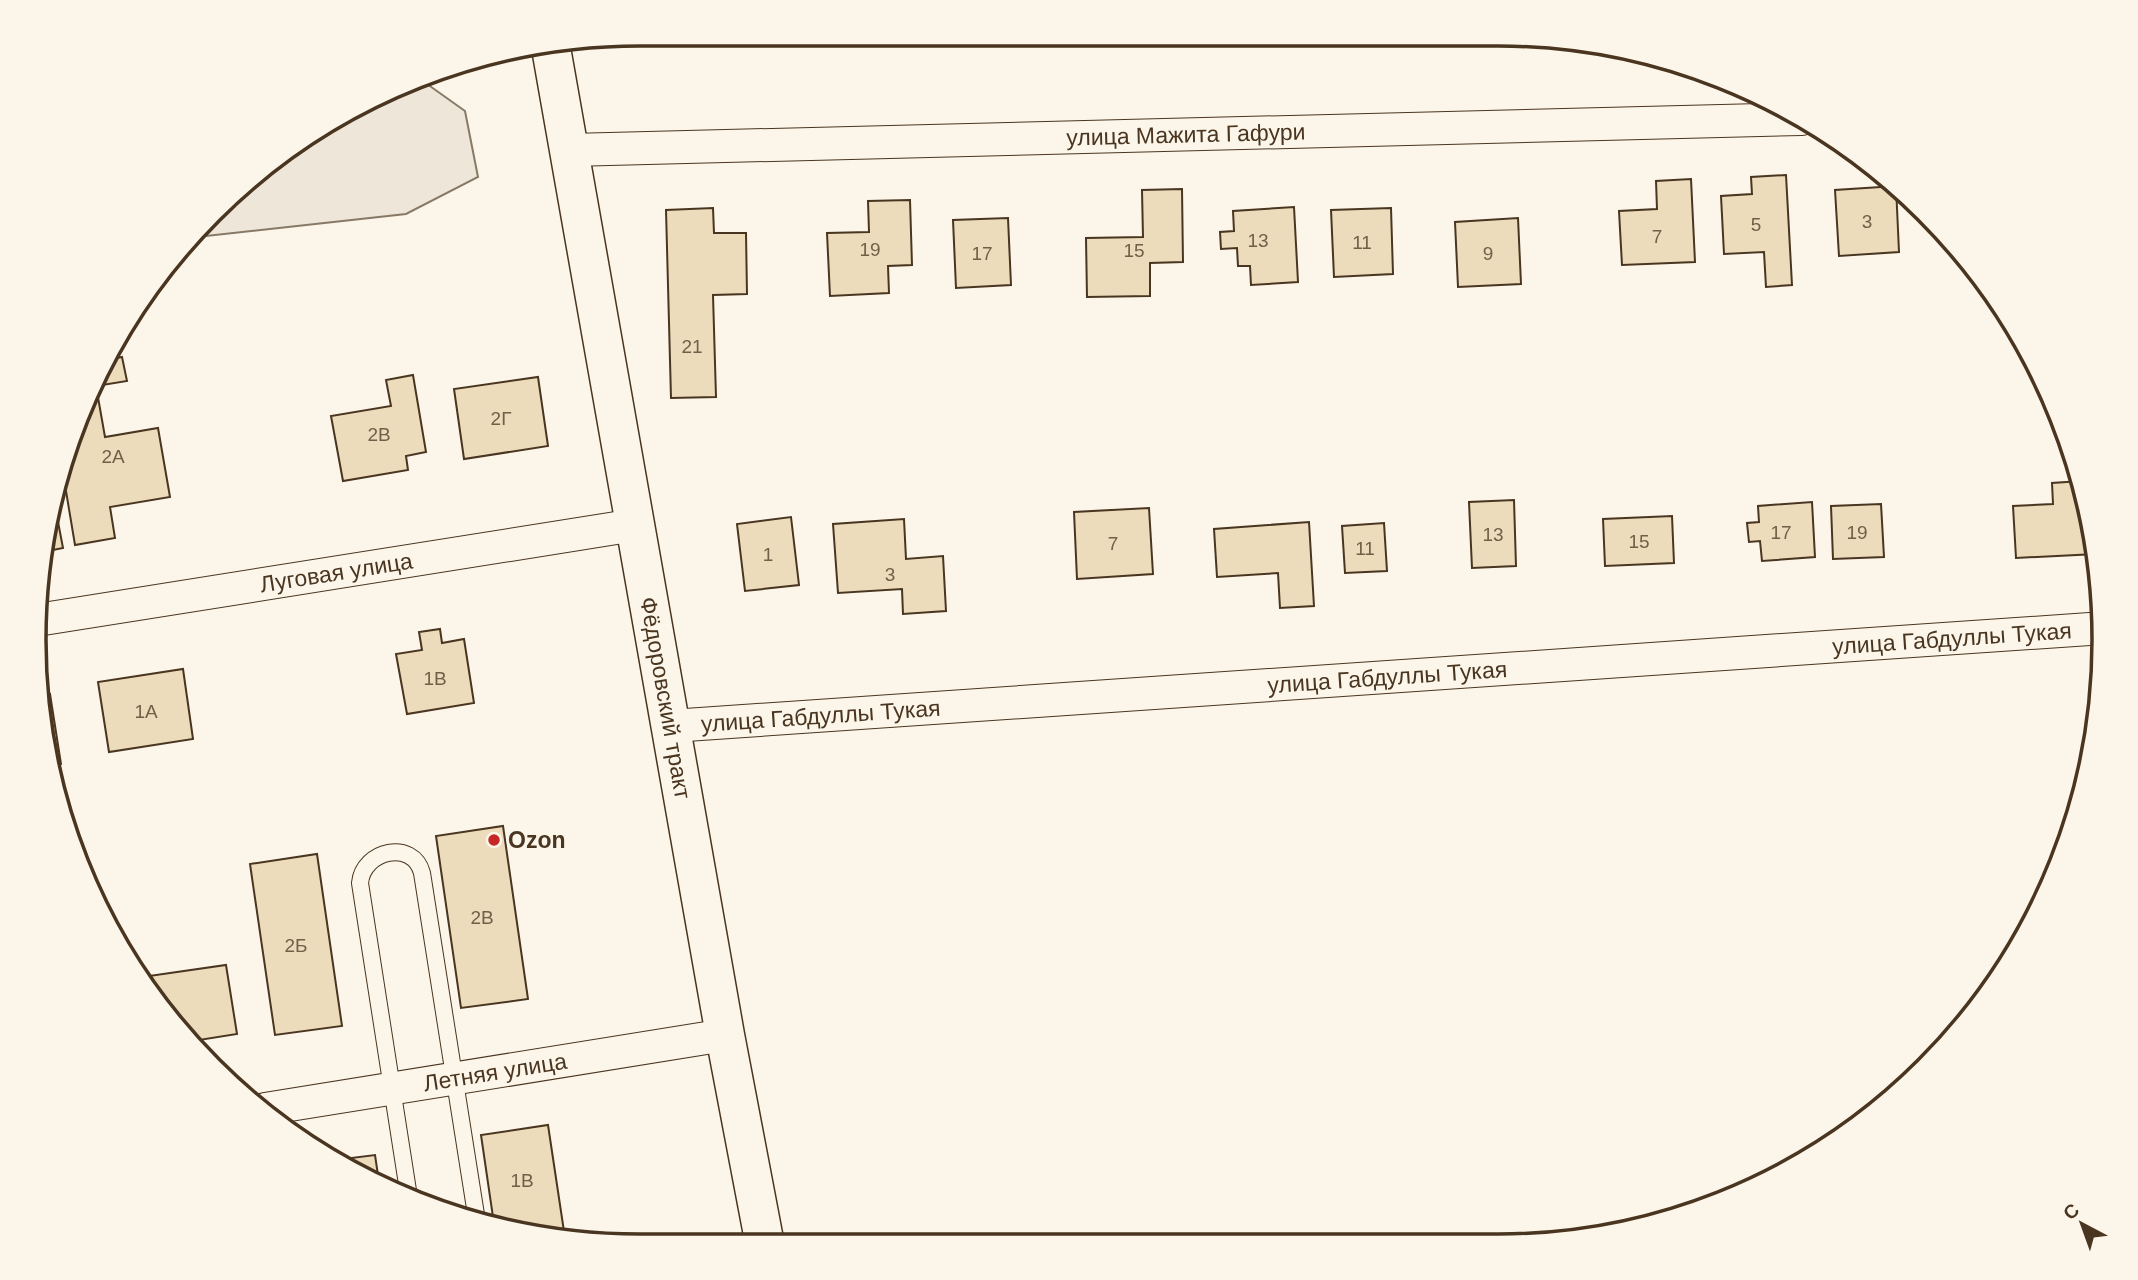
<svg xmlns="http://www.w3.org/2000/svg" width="2138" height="1280" font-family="Helvetica,sans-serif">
<rect width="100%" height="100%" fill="#fbf6e9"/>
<path fill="#ede6d9" stroke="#887966" stroke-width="2" d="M 420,79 L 465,111 L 478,177 L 406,214 L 197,237 L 271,158 Z"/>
<path fill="#ecdcbc" stroke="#4a3520" stroke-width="2" d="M 1786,175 L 1792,285 L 1766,287 L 1764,252 L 1724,254 L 1721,196 L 1752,194 L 1751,177 Z
M 1691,179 L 1695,262 L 1622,265 L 1619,211 L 1657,209 L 1656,181 Z
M 1896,186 L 1899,252 L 1839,256 L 1835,190 Z
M 1182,189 L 1183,262 L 1150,263 L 1150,296 L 1087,297 L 1086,238 L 1143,237 L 1142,190 Z
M 910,200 L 912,265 L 888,266 L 889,293 L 830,296 L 827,233 L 869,232 L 868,201 Z
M 1294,207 L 1298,282 L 1251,285 L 1250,266 L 1238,266 L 1237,248 L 1221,249 L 1220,232 L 1234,231 L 1233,211 Z
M 713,208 L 714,233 L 746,233 L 747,294 L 713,295 L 716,397 L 671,398 L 666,210 Z
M 1391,208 L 1393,274 L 1334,277 L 1331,210 Z
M 1008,218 L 1011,285 L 956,288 L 953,220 Z
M 1518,218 L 1521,284 L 1458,287 L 1455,222 Z
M 122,357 L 127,381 L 96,386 L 105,437 L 158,428 L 170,497 L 110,507 L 115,538 L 75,545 L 62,467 L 65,445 L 107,360 Z
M 413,375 L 426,452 L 406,456 L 408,470 L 343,481 L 331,416 L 391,406 L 386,380 Z
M 538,377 L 548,446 L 464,459 L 454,389 Z
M 2081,481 L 2093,522 L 2096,554 L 2016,558 L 2013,506 L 2053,504 L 2052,483 Z
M 1514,500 L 1516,566 L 1472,568 L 1469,502 Z
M 1812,502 L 1815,557 L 1762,561 L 1760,541 L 1749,542 L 1747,523 L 1759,522 L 1758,506 Z
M 1881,504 L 1884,557 L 1833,559 L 1831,506 Z
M 55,506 L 63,548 L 48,551 Z
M 1149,508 L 1153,574 L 1077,579 L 1074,512 Z
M 1672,516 L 1674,563 L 1605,566 L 1603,519 Z
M 791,517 L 799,585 L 745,591 L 737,524 Z
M 904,519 L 906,559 L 943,556 L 946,611 L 903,614 L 902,589 L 838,593 L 833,524 Z
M 1309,522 L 1314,606 L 1280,608 L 1278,573 L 1217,577 L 1214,529 Z
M 1384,523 L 1387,571 L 1345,573 L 1342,526 Z
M 440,629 L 442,643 L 464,639 L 474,703 L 407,714 L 396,654 L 422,650 L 419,632 Z
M 183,669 L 193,739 L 109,752 L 98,682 Z
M 50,694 L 61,764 L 54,765 L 42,696 Z
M 503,826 L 528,999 L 461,1008 L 436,836 Z
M 317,854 L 342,1026 L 275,1035 L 250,864 Z
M 226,965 L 237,1034 L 193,1041 L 158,1009 L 143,980 L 142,977 Z
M 548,1125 L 565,1238 L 494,1224 L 481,1135 Z
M 375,1155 L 379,1182 L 335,1160 Z"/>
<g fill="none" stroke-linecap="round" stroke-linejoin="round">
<defs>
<path id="lane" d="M 409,1197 L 360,883 C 363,850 413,839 422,873 L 477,1221"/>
<g id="street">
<path id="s1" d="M 570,150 L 1802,119"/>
<path id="s2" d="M 37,620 L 635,525"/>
<path id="s3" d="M 671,726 L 2104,628"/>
<path id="s4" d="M 265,1109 L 725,1035"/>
</g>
<g id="secondary">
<path id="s5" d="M 551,48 L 725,1035 L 765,1245"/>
</g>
</defs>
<use href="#lane" stroke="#4a3520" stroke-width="18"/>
<use href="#street" stroke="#4a3520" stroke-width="34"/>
<use href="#secondary" stroke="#4a3520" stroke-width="41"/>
<use href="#lane" stroke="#fbf6e9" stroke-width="16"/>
<use href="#street" stroke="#fbf6e9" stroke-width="32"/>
<use href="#secondary" stroke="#fbf6e9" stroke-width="38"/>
</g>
<circle fill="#c62828" stroke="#fbf6e9" stroke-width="2.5" cx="494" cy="840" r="7"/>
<g text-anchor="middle" stroke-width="5" stroke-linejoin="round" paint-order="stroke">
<g font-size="19" fill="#725f47">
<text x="1867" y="228">3</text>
<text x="1756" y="231">5</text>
<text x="1657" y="243">7</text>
<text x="1258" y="247">13</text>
<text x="1362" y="249">11</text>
<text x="870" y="256">19</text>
<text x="1134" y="257">15</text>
<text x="982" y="260">17</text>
<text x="1488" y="260">9</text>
<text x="692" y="353">21</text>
<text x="501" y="425">2Г</text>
<text x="379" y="441">2В</text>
<text x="113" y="463">2А</text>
<text x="1781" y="539">17</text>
<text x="1857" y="539">19</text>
<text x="1493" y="541">13</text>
<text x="1639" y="548">15</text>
<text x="1113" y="550">7</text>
<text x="1365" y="555">11</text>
<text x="768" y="561">1</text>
<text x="890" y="581">3</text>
<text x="435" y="685">1В</text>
<text x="146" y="718">1А</text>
<text x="482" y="924">2В</text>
<text x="296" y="952">2Б</text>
<text x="522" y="1187">1В</text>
</g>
<g font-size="23" fill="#4a3520" stroke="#fbf6e9">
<text dy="8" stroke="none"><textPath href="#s1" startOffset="616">улица Мажита Гафури</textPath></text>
<text dy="8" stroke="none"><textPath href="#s2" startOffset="303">Луговая улица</textPath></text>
<text dy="8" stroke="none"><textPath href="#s3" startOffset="1284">улица Габдуллы Тукая</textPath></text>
<text dy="8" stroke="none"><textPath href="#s3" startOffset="718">улица Габдуллы Тукая</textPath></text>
<text dy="8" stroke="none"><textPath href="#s5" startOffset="660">Фёдоровский тракт</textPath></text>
<text dy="8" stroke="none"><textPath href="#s3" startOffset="150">улица Габдуллы Тукая</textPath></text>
<text dy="8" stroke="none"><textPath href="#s4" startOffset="233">Летняя улица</textPath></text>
</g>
<g font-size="23" font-weight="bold" fill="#4a3520" stroke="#fbf6e9" text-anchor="start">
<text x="508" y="848">Ozon</text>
</g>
</g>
<path d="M0 0H2138V1280H0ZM640 46H1498A594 594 0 0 1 2092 640V640A594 594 0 0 1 1498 1234H640A594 594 0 0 1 46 640V640A594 594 0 0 1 640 46Z" fill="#fbf6e9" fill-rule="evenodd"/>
<path fill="none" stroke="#4a3520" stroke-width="3.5" d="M640 46H1498A594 594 0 0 1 2092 640V640A594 594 0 0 1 1498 1234H640A594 594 0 0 1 46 640V640A594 594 0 0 1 640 46Z"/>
<g transform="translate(2082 1224) rotate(319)" stroke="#fbf6e9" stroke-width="5" paint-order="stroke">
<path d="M0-5L12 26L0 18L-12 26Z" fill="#4a3520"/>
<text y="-10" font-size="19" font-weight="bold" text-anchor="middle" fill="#4a3520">С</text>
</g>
</svg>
